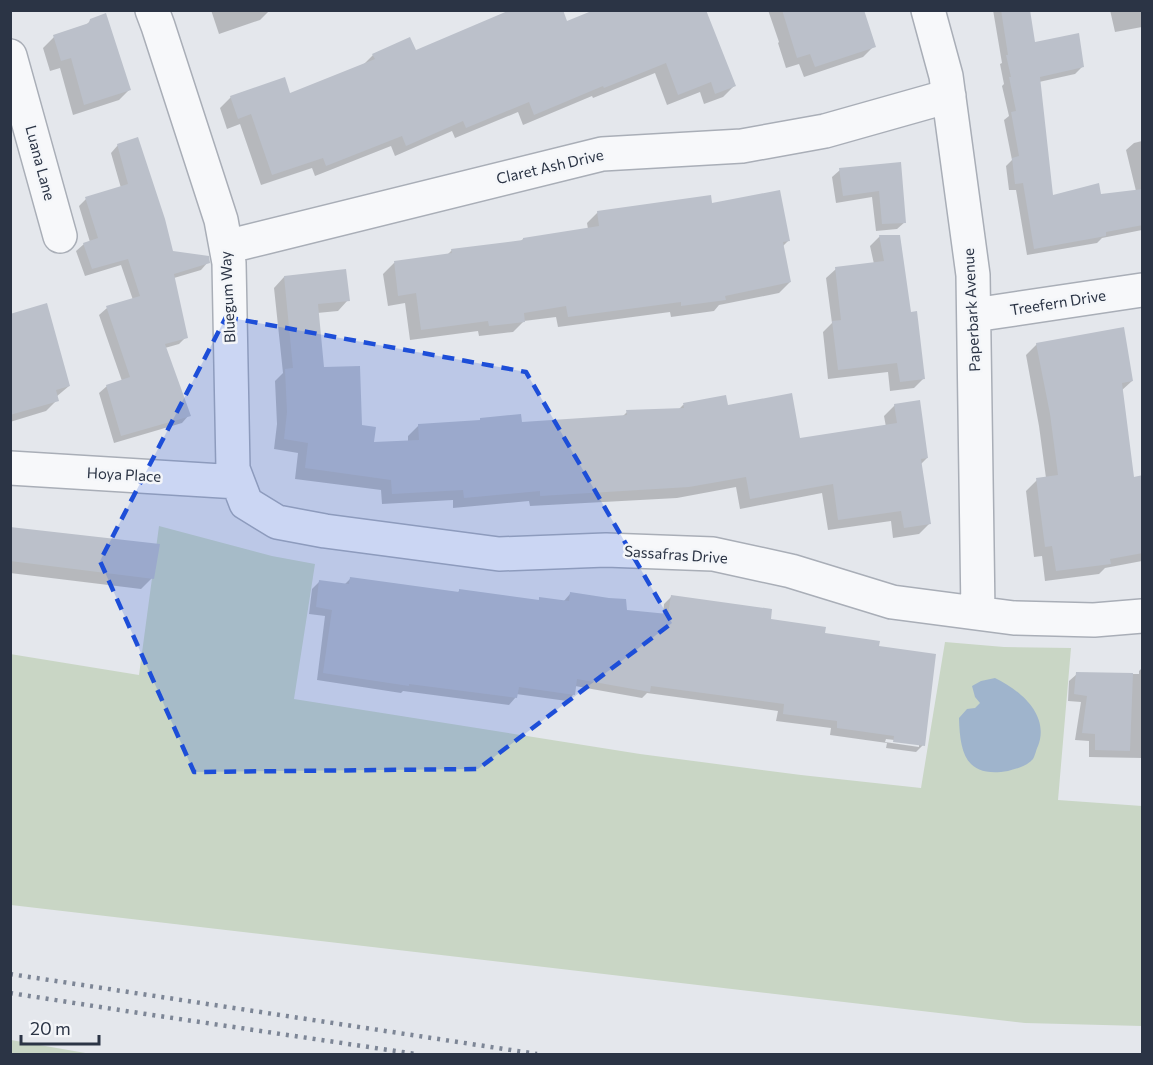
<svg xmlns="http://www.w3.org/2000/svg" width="1153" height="1065" font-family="Commissioner,sans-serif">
<rect width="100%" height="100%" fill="#e4e7ec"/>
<path fill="#c9d6c5" d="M 159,526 L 272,556 L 315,564 L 294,699 L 640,754 L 801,775 L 921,788 L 945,642 L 1004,647 L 1071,648 L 1058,800 L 1142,806 L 1142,1026 L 1025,1023 L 11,905 L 10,654 L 139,675 Z
M 11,1040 L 91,1054 L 11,1054 Z"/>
<path fill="#9fb4cc" d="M 995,678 C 1020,690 1050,715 1038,746 C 1036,750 1035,756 1033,759 C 1027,766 1016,769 1008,771 C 966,778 960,754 959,718 L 967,709 L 975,708 L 980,703 L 975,697 L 972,686 L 981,681 Z"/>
<path fill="#0003" fill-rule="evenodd" d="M 211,10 L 270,10 L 260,20 L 219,34 Z
M 768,10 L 863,10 L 874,46 L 863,57 L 804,77 L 799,64 L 786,68 L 778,43 L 779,42 Z
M 993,10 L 1028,10 L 1034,44 L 1082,67 L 1075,74 L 1039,82 L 1051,196 L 1099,196 L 1136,191 L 1126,150 L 1134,143 L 1142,141 L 1142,230 L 1102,238 L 1097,243 L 1027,255 L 1016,190 L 1009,190 L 1006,166 L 1012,160 L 1004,120 L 1009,116 L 1002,86 L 1004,84 L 1000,64 L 1002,63 Z
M 1110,10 L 1142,10 L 1142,27 L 1115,32 Z
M 91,20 L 130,89 L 119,100 L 73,115 L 60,68 L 50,71 L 43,48 L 54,37 L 85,26 Z
M 566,23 L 734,86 L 723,97 L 704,104 L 700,92 L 667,105 L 655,73 L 593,98 L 592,96 L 523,125 L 518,112 L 455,138 L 452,131 L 395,156 L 391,146 L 315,176 L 312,168 L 261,185 L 240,124 L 227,129 L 220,108 L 231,97 L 289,95 L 362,66 L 373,55 L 415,52 Z
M 118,145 L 172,252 L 208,262 L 201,270 L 174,278 L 186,337 L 179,344 L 165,348 L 189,415 L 182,423 L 114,443 L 99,393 L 107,386 L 122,381 L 99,315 L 107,308 L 133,300 L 121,265 L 85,276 L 76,251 L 84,244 L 90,242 L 79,206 L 86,199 L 121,188 L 111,153 Z
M 899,164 L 905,222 L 897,229 L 876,231 L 872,197 L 836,203 L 832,177 L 840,170 Z
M 711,205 L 789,240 L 782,247 L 790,282 L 779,293 L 719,305 L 714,311 L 671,317 L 670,312 L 558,327 L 556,317 L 524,321 L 513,332 L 479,336 L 478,331 L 410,340 L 405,303 L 388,306 L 383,274 L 394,263 L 447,255 L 452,250 L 521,241 L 523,239 L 588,229 L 587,223 L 598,212 Z
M 880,236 L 910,313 L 924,378 L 914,388 L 890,391 L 888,372 L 828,379 L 823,332 L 832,323 L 826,278 L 836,269 L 874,264 L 870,246 Z
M 284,277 L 348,300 L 338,311 L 317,313 L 323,369 L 372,444 L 408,442 L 408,436 L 419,425 L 520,424 L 623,416 L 627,412 L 678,410 L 683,405 L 727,407 L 799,439 L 886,427 L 884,416 L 895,405 L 927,458 L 921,464 L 930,523 L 919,534 L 893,538 L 891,521 L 828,530 L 822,493 L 740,509 L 736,487 L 677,498 L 530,506 L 529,501 L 453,508 L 453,500 L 382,504 L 381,490 L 295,479 L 298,453 L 274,449 L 277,424 L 275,381 L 283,373 L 274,288 Z
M 10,315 L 69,386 L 56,397 L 57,400 L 46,411 L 10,422 Z
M 1037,344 L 1132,381 L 1121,391 L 1132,479 L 1142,477 L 1142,561 L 1105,568 L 1099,574 L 1045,581 L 1042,556 L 1034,557 L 1026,491 L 1037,480 L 1046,478 L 1039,426 L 1026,355 Z
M 10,528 L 152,578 L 141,589 L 10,573 Z
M 350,579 L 457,593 L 460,590 L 537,601 L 540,599 L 563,602 L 570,594 L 625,611 L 663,615 L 664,604 L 671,597 L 877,648 L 923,745 L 916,752 L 886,748 L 887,743 L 830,735 L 831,728 L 776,721 L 778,711 L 647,693 L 642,698 L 575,686 L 574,694 L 567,701 L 516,694 L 516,697 L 509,705 L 403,691 L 401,693 L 317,680 L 325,616 L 309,614 L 312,589 L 320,581 L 344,585 ZM 886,739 L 919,743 L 919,747 L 885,742 Z
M 1142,668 L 1142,758 L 1089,757 L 1089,741 L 1075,740 L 1081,702 L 1068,701 L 1069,681 L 1077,674 L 1139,674 L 1139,671 Z"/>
<path fill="#bbc0ca" d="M 510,10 L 563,10 L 567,21 L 594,10 L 706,10 L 736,86 L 715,94 L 711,82 L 678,95 L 666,63 L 604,88 L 603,86 L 534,115 L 529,102 L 466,128 L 463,121 L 406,146 L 402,136 L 326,166 L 323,158 L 272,175 L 251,114 L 238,119 L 230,96 L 285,77 L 290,93 L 375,59 L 372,54 L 410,37 L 416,50 Z
M 782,10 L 864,10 L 876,47 L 815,67 L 810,54 L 797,58 Z
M 1001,10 L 1030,10 L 1035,42 L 1079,33 L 1084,67 L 1040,77 L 1053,195 L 1099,183 L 1101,194 L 1143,189 L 1143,225 L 1106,232 L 1106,236 L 1034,249 L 1023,183 L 1015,184 L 1012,158 L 1019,156 L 1011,112 L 1016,111 L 1009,77 L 1011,77 L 1006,55 L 1008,55 Z
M 106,13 L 131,90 L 84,105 L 71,58 L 61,61 L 53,35 L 89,23 L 90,19 Z
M 138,137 L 165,219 L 173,251 L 209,256 L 210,263 L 174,274 L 188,338 L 165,344 L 191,416 L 121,436 L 106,385 L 130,377 L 106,306 L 140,296 L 128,259 L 92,269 L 83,243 L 98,238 L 85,197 L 128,184 L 117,144 Z
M 901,162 L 906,223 L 882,224 L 879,191 L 843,196 L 839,168 Z
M 780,190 L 790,241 L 783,242 L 791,282 L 725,296 L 726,300 L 681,306 L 681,302 L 568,317 L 566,306 L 524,313 L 525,322 L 489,326 L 488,321 L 421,330 L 416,293 L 398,296 L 394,261 L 452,253 L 451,249 L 523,240 L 523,238 L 599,226 L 597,211 L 711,195 L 712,203 Z
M 879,235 L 900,235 L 911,312 L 917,311 L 925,379 L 900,382 L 897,363 L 838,370 L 832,321 L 841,320 L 835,267 L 884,261 Z
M 346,269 L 350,301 L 318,304 L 324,367 L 360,366 L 362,425 L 376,427 L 374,442 L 419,440 L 418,424 L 480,420 L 480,418 L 521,414 L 522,422 L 627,415 L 626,410 L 684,408 L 683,403 L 726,395 L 728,405 L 792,393 L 800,438 L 897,423 L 894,404 L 920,400 L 928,458 L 921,459 L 931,524 L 904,528 L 901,511 L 838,520 L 833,484 L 750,499 L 746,477 L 689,487 L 540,496 L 540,491 L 464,498 L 463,490 L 392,494 L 391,480 L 305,468 L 308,443 L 284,439 L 287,412 L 285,369 L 293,368 L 284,276 Z
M 47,303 L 70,386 L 56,390 L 59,401 L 10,415 L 10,314 Z
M 1124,327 L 1133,381 L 1122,383 L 1134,477 L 1143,475 L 1143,553 L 1110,559 L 1111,564 L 1056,571 L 1052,546 L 1045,547 L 1036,478 L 1058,475 L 1050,414 L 1036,343 Z
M 10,527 L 160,544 L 154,579 L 10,561 Z
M 350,577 L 459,592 L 459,589 L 539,600 L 539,597 L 569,601 L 570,592 L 609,598 L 626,599 L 627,610 L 668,614 L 671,595 L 772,609 L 771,619 L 826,627 L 825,633 L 880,641 L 879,646 L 936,654 L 925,746 L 893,742 L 894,736 L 837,728 L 837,721 L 783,714 L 784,704 L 651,686 L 650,692 L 577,679 L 575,695 L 519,687 L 517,698 L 409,684 L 409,686 L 323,673 L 332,610 L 316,607 L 319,580 L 349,584 Z
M 1076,672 L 1133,673 L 1130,751 L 1095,750 L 1095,734 L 1082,733 L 1087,696 L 1074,694 Z"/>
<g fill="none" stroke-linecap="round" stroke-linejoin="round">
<defs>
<path id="minor" d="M 152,10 L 158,26 L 221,220 L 229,263 L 233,469 L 246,503 L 277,522 L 325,531 L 499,554 L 606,550 L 713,554 L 791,571 L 892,602 L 1014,618 L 1094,620 L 1142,616
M 928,10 L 946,76 L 973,275 L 978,613
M 10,56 L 60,236
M 226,247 L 602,154 L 742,146 L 825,131 L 949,96
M 974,315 L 1142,290
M 10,468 L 238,482"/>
</defs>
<use href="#minor" stroke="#a9aeb7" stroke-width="36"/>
<use href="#minor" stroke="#f7f8fa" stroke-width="33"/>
<path stroke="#7d8696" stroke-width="4.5" stroke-dasharray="3 6" stroke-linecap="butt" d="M 10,974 L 537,1054
M 10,993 L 139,1013 L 416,1054"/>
</g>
<path fill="#1d4ed8" fill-opacity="0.2" stroke="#1d4ed8" stroke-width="4.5" stroke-dasharray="12 8" stroke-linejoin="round" d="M 226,317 L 526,372 L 672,623 L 478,769 L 194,772 L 100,561 Z"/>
<g text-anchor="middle" stroke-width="5" stroke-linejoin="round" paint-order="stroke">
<g font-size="15" fill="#2b3445" stroke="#f4f6f9">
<text transform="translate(40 163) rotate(75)" y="5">Luana Lane</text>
<text transform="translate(550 167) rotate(-13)" y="5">Claret Ash Drive</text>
<text transform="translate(228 297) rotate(-93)" y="5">Bluegum Way</text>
<text transform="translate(1058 303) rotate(-9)" y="5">Treefern Drive</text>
<text transform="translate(972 310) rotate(-93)" y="5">Paperbark Avenue</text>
<text transform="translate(124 475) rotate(3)" y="5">Hoya Place</text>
<text transform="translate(676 555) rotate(4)" y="5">Sassafras Drive</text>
</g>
</g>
<rect width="1153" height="1065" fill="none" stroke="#2b3445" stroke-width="24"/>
<path d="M21 1035v9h78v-9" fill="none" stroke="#2b3445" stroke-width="3"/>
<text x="30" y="1035" font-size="18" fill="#2b3445" stroke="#f4f6f9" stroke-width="4.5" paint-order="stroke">20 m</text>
</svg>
